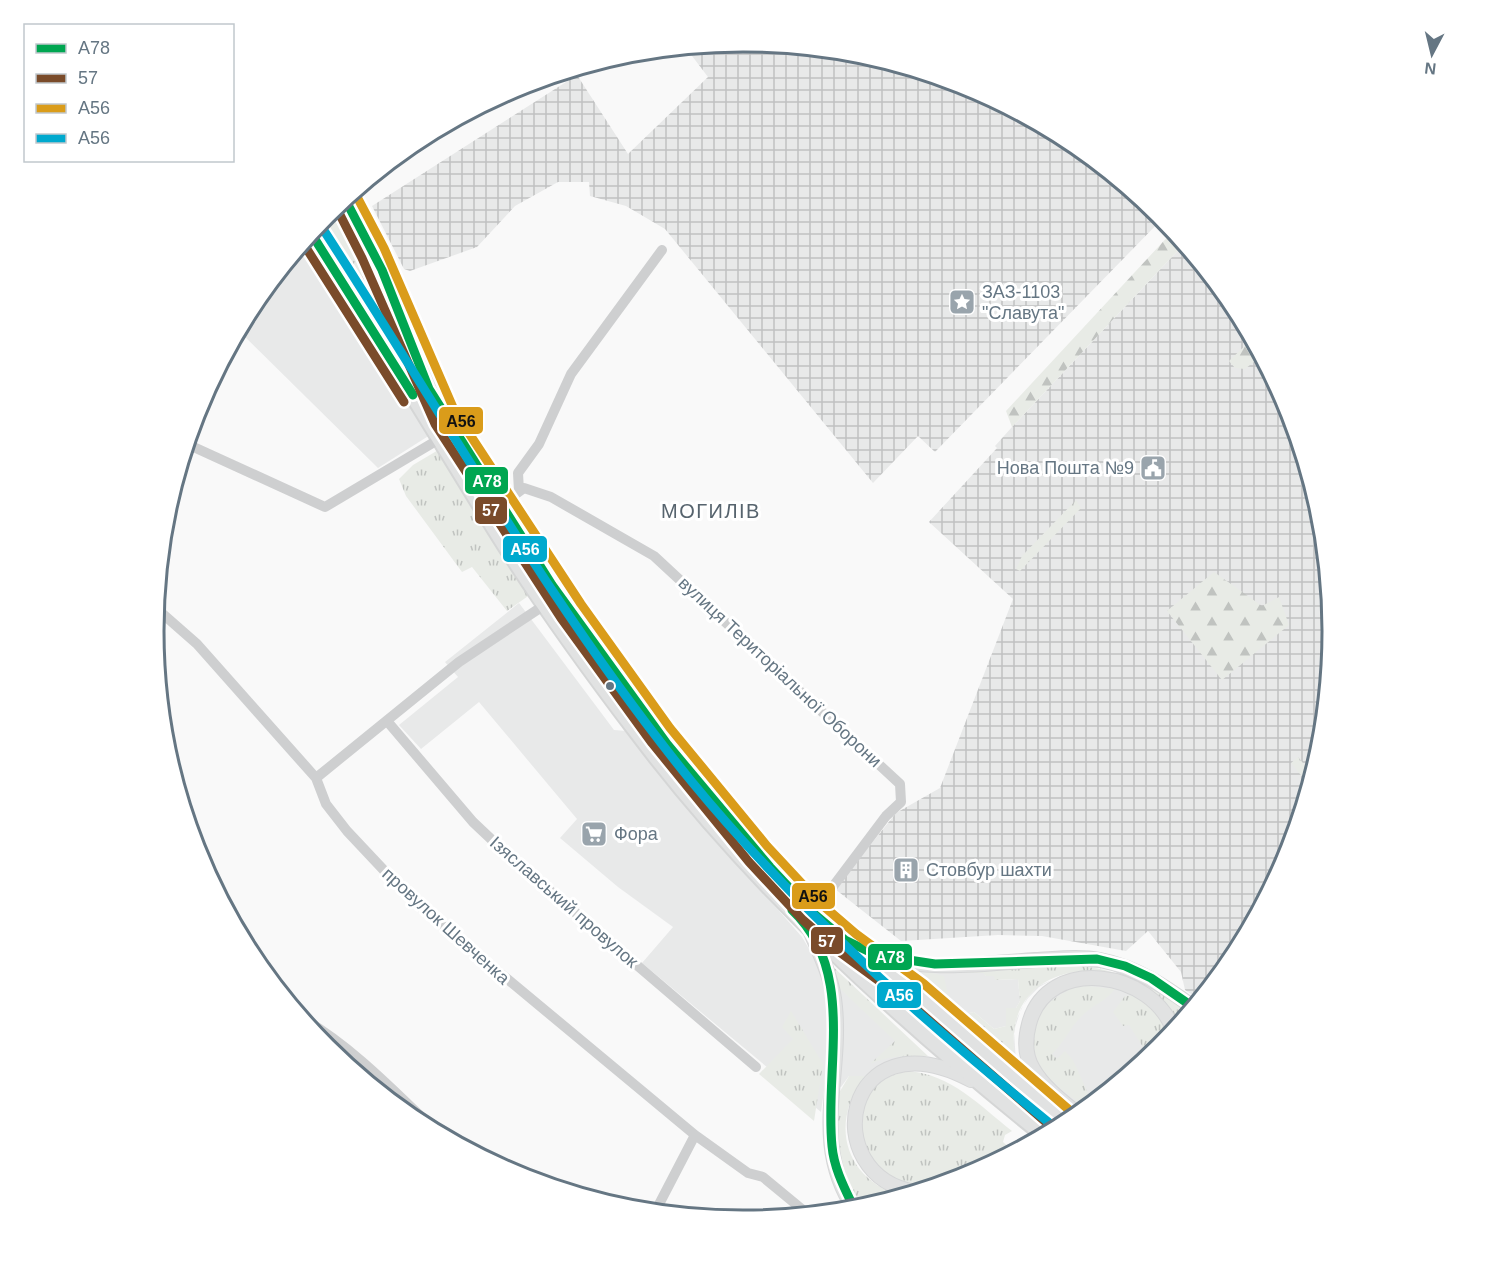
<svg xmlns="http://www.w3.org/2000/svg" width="1486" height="1263" font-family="Arial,sans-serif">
<defs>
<pattern id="industrial-grid" width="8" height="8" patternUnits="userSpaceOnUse" patternTransform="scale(1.5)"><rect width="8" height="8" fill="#e8e9e9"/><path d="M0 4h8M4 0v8" fill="none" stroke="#c0c1c2"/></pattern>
<pattern id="grass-tufts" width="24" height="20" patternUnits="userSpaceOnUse" patternTransform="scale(1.5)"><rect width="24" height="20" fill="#e8ebe6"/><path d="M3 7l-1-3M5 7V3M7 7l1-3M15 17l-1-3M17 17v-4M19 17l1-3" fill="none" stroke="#c0c3c0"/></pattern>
<pattern id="forest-firs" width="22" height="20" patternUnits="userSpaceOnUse" patternTransform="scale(1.5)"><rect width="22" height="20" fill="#e8ebe6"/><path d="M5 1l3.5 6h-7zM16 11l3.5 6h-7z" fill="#c0c3c0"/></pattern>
</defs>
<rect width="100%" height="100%" fill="#f9f9f9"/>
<path fill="#e8e9e9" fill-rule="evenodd" d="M 303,243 L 430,435 L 378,468 L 239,331 L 253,304 Z
M 519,603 L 614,730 L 626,731 L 693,813 L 802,937 L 818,964 L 825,981 L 830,1020 L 829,1055 L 821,1112 L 642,963 L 673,927 L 618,887 L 560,838 L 577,819 L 479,702 L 421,749 L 399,725 L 458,677 L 445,662 Z
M 1062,964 L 1101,967 L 1100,973 L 1069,974 L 1052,980 L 1039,987 L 1028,998 L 1021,1009 L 1014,1031 L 1016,1063 L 946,1005 L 914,975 L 912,970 ZM 1100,968 L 1099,971 L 1068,973 L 1038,986 L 1027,998 L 1016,1020 L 1013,1043 L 1014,1057 L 969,1018 L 969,1013 L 974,1012 L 994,1029 L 1006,1026 L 1020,1001 L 1018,979 L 995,980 L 995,976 L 986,976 L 984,973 Z
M 1107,984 L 1138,995 L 1160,1049 L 1083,1112 L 1045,1079 L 1035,1063 L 1030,1040 L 1042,1007 L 1069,986 Z
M 837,986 L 918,1056 L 886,1062 L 865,1076 L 849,1076 L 841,1087 L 834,1085 Z"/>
<path fill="url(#industrial-grid)" d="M 743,42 L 858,53 L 969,87 L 1071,142 L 1163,218 L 935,452 L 918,436 L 873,483 L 665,229 L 626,206 L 590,196 L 589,182 L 558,182 L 515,206 L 477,247 L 410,271 L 404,269 L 372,206 L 577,75 L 628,154 L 708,77 L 686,48 Z
M 1184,244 L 1233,304 L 1288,406 L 1321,517 L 1332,632 L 1321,747 L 1287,857 L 1233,959 L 1200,1000 L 1185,990 L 1181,972 L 1148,931 L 1126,951 L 1042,936 L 998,935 L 901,941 L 835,889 L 896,813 L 940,788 L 1013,599 L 929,522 L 997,448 L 995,446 L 1012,427 Z"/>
<path fill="url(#grass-tufts)" d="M 335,207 L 368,270 L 407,360 L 404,361 L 317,225 Z
M 440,449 L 531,594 L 507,611 L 472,567 L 462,572 L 406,496 L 399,479 L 413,465 Z
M 1076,500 L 1081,508 L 1020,571 L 1016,569 L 1022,556 Z
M 1298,757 L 1313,775 L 1309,785 L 1291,763 Z
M 829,963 L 928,1056 C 907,1056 890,1055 870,1064 L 895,1041 L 837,986 Z
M 1062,965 C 1112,966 1150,982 1189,1013 L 1179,1025 C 1140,946 998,952 1015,1058 L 969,1018 L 969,1013 L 974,1012 L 994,1029 L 1006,1026 L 1006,1008 L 1016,1008 L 1020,1001 L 1018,979 L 995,980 L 994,976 L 986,976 L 983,973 L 963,973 L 960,970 Z
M 925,971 L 944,976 L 948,995 L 923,973 Z
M 1080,985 L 1115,989 C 1105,1002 1096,1003 1085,1013 C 1071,1025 1065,1042 1052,1054 L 1057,1059 L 1065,1051 L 1073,1060 L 1093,1104 L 1087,1108 C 1069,1096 1046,1080 1037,1059 C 1021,1022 1048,997 1080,985 Z
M 1133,995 L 1155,1007 L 1173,1033 L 1152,1055 L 1143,1047 L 1129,1025 L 1123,1026 L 1113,1012 L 1125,996 Z
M 791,1011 L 823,1064 L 814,1121 L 759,1074 L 793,1039 L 782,1027 Z
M 908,1071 C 951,1074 980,1106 1012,1131 L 1005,1135 L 1003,1142 L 1013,1151 C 989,1161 933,1189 910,1186 C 867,1180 843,1117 875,1086 C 885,1077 896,1074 908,1071 Z
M 849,1076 L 865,1076 C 829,1123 844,1178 901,1196 L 859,1209 L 839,1170 L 833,1103 Z"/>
<path fill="url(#forest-firs)" d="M 1173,231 L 1184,244 L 1012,427 L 1006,411 Z
M 1252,339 L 1261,356 L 1245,369 L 1235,368 L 1229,361 Z
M 1214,572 L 1262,606 L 1279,597 L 1289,625 L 1222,680 L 1167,611 Z"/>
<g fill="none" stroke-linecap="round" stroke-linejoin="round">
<defs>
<path id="major" d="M 809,928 C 820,954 833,979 835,1007 C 842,1079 810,1143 855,1210
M 863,949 C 914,974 980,964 1035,960 C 1056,959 1079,956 1100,960 C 1136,967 1164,986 1193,1007
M 1079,1115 C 1063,1102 1043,1087 1033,1069 C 1025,1056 1025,1039 1029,1024 C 1047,954 1154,970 1174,1032
M 916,1192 C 815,1176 843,1012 971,1080"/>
<path id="highway" d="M 345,199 C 387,269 407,347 445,418 C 555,591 667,763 811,911 C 842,942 881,965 916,993 C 967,1035 1015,1082 1067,1124
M 311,233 C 375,330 434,429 495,528 C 539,599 589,668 640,735 C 754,886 898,1017 1045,1135"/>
</defs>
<use href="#major" stroke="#d5d6d7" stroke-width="16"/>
<use href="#highway" stroke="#d5d6d6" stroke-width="20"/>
<path stroke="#cecfd0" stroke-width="10" d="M 187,444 L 325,507 L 441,438
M 519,491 L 518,473 L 539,444 L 571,374 L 662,250
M 501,505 L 524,488 L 551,497 L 654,556 L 900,784 L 901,802 L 886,816 L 813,913
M 156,608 L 197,644 L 316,778 L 326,804 L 347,831 L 410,898 L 695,1135 L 748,1173 L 763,1177 L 809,1215
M 387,721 L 473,822 L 507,854 L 756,1067
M 316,778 L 459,662 L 546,604
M 300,1017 C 351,1045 398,1095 440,1135
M 655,1212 L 695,1135"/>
<use href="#major" stroke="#e1e2e2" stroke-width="14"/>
<use href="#highway" stroke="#e1e2e2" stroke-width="16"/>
<defs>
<path id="bus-1" d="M 345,199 L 382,270 L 429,389 L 552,585 L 667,744 L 770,867 L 813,913 L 845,940 L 876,955 L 935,964 L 1097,959 L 1125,966 L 1151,978 L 1193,1007
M 311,233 L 413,395
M 792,910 C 857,971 824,1068 832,1146 C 834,1169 845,1189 855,1210"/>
<path id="bus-2" d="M 336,207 L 362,258 L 435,424 L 561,618 L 652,743 L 749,862 L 803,920 L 841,953 L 908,1002 L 1055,1130
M 303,243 L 404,402"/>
<path id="bus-3" d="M 355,193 L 384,248 L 455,412 L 581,604 L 670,728 L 767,846 L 820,903 L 856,934 L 924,984 L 1075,1115"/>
<path id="bus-4" d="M 321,226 C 443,413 551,609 692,782 C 798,911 924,1021 1053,1126"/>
</defs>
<use href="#bus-1" stroke="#fff" stroke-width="14"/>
<use href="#bus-2" stroke="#fff" stroke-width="14"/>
<use href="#bus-3" stroke="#fff" stroke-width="14"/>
<use href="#bus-4" stroke="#fff" stroke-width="14"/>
<use href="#bus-1" stroke="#00a651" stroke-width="9"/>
<use href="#bus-2" stroke="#7a4b2a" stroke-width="9"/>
<use href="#bus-3" stroke="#da9c1a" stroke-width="9"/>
<use href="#bus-4" stroke="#00a9ce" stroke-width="9"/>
</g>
<defs>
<symbol id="sight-square" viewBox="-11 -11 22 22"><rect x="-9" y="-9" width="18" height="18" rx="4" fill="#99a4ac" stroke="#fff"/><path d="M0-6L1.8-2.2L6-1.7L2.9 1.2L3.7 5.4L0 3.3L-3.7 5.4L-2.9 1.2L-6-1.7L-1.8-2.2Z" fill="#fff"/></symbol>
<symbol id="civic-square" viewBox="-11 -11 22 22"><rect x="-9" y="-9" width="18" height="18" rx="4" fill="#99a4ac" stroke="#fff"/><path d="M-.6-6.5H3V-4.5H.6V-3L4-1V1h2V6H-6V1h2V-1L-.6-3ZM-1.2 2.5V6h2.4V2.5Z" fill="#fff"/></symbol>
<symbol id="supermarket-square" viewBox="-11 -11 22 22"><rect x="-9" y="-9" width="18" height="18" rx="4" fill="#99a4ac" stroke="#fff"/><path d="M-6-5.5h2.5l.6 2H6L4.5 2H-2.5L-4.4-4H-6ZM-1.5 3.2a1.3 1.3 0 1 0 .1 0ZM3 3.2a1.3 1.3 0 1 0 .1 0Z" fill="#fff"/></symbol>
<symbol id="building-square" viewBox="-11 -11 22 22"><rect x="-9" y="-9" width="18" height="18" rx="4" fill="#99a4ac" stroke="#fff"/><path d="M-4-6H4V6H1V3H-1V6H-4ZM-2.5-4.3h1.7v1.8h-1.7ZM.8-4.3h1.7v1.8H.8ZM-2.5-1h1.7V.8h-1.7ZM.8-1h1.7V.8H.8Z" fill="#fff"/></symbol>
</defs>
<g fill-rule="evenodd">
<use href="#sight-square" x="947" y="287" width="30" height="30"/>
<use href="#civic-square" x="1138" y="453" width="30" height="30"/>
<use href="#supermarket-square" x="579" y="819" width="30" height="30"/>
<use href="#building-square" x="891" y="855" width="30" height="30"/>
</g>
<circle fill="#657683" stroke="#fff" stroke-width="2" cx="610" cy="686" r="5"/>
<g text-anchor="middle" stroke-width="6" stroke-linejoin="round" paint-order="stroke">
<g font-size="18" fill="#657683" stroke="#fff" text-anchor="start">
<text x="982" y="298">ЗАЗ-1103<tspan x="982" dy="21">"Славута"</tspan></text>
<text x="1134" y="474" text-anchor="end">Нова Пошта №9</text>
<text x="614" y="840">Фора</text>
<text x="926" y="876">Стовбур шахти</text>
</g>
<g font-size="18" fill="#657683" stroke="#fff">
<text transform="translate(780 672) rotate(43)" y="6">вулиця Територіальної Оборони</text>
<text transform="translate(564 902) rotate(41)" y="6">Ізяславський провулок</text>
<text transform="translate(446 926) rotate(42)" y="6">провулок Шевченка</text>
</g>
<g font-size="20" letter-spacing="1.5" fill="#57646e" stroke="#fff">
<text x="711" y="518">МОГИЛІВ</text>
</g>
</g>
<path d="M0 0H1486V1263H0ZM164 631a579 579 0 1 1 1158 0a579 579 0 1 1-1158 0Z" fill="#fff" fill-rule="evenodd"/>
<path fill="none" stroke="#657683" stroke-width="3" d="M164 631a579 579 0 1 1 1158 0a579 579 0 1 1-1158 0Z"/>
<g stroke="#fff" stroke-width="2">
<rect x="438" y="406" width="46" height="29" rx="6" fill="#da9c1a"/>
<rect x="464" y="466" width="45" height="29" rx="6" fill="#00a651"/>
<rect x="474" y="496" width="34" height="29" rx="6" fill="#7a4b2a"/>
<rect x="502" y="535" width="46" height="28" rx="6" fill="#00a9ce"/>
<rect x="791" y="882" width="45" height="28" rx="6" fill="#da9c1a"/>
<rect x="810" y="926" width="34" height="29" rx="6" fill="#7a4b2a"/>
<rect x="867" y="943" width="46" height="28" rx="6" fill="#00a651"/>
<rect x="876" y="981" width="46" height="28" rx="6" fill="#00a9ce"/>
</g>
<g font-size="16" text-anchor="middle" font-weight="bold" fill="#fff">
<text x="487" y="487">А78</text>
<text x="491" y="516">57</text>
<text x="525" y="555">А56</text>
<text x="827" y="947">57</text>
<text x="890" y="963">А78</text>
<text x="899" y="1001">А56</text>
</g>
<g font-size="16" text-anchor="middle" font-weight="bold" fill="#111">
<text x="461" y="427">A56</text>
<text x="813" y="902">A56</text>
</g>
<rect x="24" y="24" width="210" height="138" fill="#ffffff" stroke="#c1c8cd" stroke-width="1.5"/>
<rect x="36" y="44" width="30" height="9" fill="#00a651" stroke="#c1c8cd" stroke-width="1.5"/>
<text x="78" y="54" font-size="18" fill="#657683">А78</text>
<rect x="36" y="74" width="30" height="9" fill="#7a4b2a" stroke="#c1c8cd" stroke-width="1.5"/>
<text x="78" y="84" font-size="18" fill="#657683">57</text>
<rect x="36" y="104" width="30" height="9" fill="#da9c1a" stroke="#c1c8cd" stroke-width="1.5"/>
<text x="78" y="114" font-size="18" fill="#657683">A56</text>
<rect x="36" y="134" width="30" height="9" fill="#00a9ce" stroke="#c1c8cd" stroke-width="1.5"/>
<text x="78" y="144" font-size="18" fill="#657683">А56</text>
<g transform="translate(1432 54) rotate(187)" stroke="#ffffff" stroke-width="4.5" paint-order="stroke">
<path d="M0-4.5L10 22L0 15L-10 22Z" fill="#657683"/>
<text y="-9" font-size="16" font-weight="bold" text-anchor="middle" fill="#657683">N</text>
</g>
</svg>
